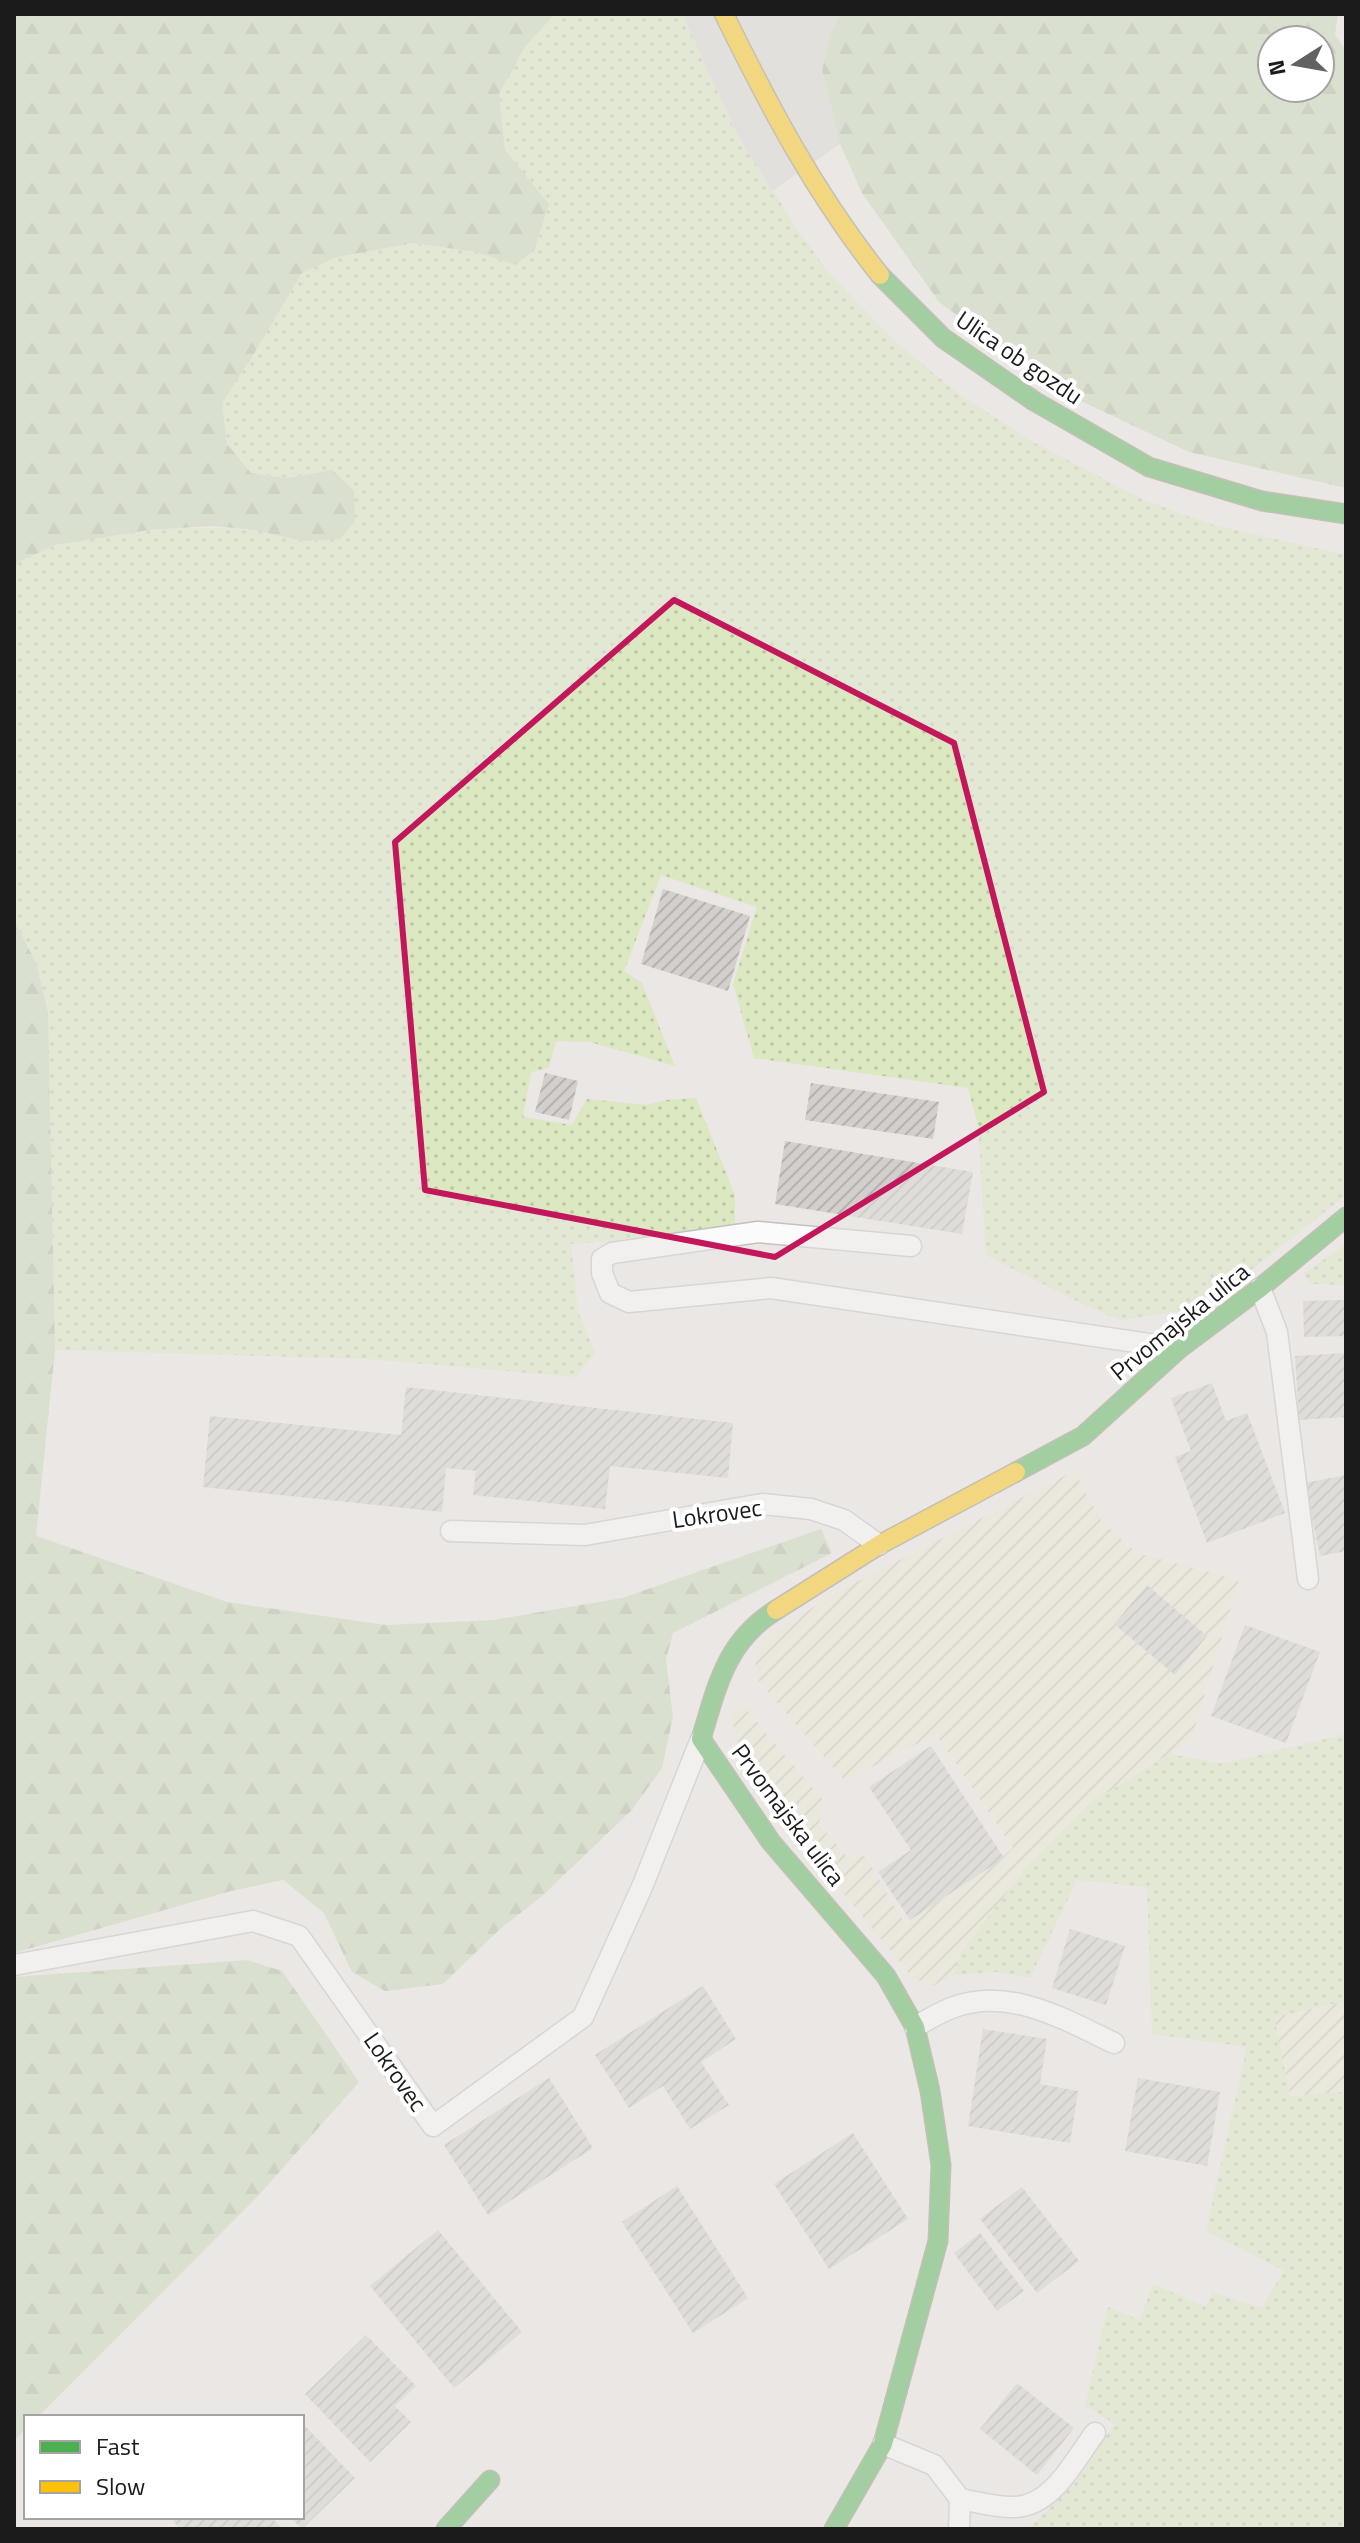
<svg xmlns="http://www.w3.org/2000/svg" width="1360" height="2543" font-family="'Titillium Web',sans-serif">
<defs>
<pattern id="farmland-furrows" width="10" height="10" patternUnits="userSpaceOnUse" patternTransform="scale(2)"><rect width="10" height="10" fill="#ebe9d6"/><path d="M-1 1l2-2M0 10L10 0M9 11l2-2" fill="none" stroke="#c9c7b7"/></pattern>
<pattern id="grass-dots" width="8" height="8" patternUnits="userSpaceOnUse" patternTransform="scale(2)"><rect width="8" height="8" fill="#dbe8c2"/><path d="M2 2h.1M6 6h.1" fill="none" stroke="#bbc6a6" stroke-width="1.8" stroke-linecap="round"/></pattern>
<pattern id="forest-firs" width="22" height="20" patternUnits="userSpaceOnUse" patternTransform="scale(2)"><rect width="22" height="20" fill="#c8d8b9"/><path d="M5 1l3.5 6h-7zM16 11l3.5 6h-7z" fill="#abb99e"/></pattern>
<pattern id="building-hatch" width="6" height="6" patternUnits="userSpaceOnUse" patternTransform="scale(2)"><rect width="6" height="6" fill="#d2cfcc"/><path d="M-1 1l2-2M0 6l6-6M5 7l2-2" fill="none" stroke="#b4b1af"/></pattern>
</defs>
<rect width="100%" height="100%" fill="#eae7e4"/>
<path fill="#d9d7d5" d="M 682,14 L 842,14 L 822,70 L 840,144 L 772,191 L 737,134 Z"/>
<path fill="url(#farmland-furrows)" d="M 1074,1471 L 1101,1521 L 1137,1553 L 1239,1580 L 1191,1740 L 1089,1804 L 1027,1867 L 961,1952 L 953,1975 L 933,1986 L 912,1977 L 748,1777 L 731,1718 L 740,1702 L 823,1800 L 819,1824 L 847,1857 L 865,1856 L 905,1924 L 1000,1859 L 1013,1848 L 936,1734 L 845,1781 L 758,1680 L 755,1658 L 762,1639 L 841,1590 Z
M 1346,2001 L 1346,2092 L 1290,2096 L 1273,2017 Z"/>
<path fill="url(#grass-dots)" d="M 555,14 L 682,14 L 737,135 L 796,227 L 825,268 L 893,340 L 960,395 L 1033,442 L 1144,500 L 1210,524 L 1346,555 L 1346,1195 L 1250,1271 L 1186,1310 L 1121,1320 L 1091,1308 L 986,1255 L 978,1126 L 968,1088 L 754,1058 L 733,984 L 757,907 L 661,875 L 624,971 L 642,983 L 675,1066 L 590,1042 L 556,1041 L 549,1068 L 531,1072 L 523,1117 L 572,1125 L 587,1099 L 648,1105 L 665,1100 L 696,1098 L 735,1195 L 735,1227 L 699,1235 L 571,1244 L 578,1311 L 595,1353 L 576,1377 L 367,1359 L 55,1350 L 48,1013 L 37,965 L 14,920 L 14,571 L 18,562 C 31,556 44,549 58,545 C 121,529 191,525 255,530 L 332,470 L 287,478 L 251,473 L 227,444 L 221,403 L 252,357 L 302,273 L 337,256 L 413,243 L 476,252 L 515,265 L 534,252 L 549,204 L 505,150 L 499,94 L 524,48 Z
M 1346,1244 L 1346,1285 L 1309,1284 L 1304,1273 Z
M 1346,1734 L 1346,2001 L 1274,2017 L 1290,2096 L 1346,2092 L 1346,2529 L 1028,2529 L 1061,2496 L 1115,2424 L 1085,2405 L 1108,2307 L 1140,2320 L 1153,2284 L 1206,2307 L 1212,2292 L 1262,2308 L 1284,2271 L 1206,2231 L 1247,2047 L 1152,2034 L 1147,1887 L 1077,1880 L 1030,1978 L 998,1972 L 953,1975 L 961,1952 L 1027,1867 L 1089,1804 L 1170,1754 L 1223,1764 Z"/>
<path fill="url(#forest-firs)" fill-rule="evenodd" d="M 14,14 L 555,14 L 524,48 L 499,94 L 505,150 L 549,204 L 534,251 L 515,265 L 476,252 L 413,243 L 337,257 L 302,273 L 252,357 L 222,403 L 227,444 L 251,473 L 287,478 L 332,470 L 354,491 L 355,521 L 340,539 L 302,541 L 255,530 L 212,526 L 149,530 L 56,545 L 18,562 L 14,571 Z
M 841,14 L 1338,14 L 1335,35 L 1346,50 L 1346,488 L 1189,452 L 1064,393 L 939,302 L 862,193 L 840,144 L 822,70 L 831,33 ZM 1272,40 L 1320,40 L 1320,88 L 1272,88 Z
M 14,920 L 37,965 L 48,1013 L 55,1350 L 36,1536 L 227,1602 L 386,1625 L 493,1620 L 622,1598 L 821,1529 L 832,1553 L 673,1633 L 666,1660 L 673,1717 L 662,1768 L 632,1810 L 542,1896 L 499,1930 L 443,1984 L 385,1991 L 352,1972 L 324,1913 L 283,1880 L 231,1891 L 14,1953 Z
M 247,1960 L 282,1971 L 359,2082 L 259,2195 L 38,2417 L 26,2417 L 26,2429 L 14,2441 L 14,1977 Z"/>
<path fill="url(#building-hatch)" d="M 663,889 L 750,916 L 728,991 L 641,964 Z
M 545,1073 L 578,1081 L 569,1120 L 535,1112 Z
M 811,1083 L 939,1102 L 933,1139 L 805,1120 Z
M 785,1141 L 973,1172 L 962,1234 L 775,1204 Z
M 1346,1300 L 1346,1336 L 1304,1337 L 1303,1301 Z
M 1346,1353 L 1346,1417 L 1299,1420 L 1295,1356 Z
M 1212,1383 L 1226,1421 L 1247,1413 L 1285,1513 L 1207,1543 L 1175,1457 L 1191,1451 L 1171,1398 Z
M 406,1387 L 733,1423 L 728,1478 L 610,1466 L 605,1509 L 473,1495 L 476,1471 L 446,1468 L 442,1512 L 203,1487 L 210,1416 L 401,1435 Z
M 1346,1475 L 1346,1551 L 1320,1556 L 1305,1483 Z
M 1147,1585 L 1207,1636 L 1175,1675 L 1114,1624 Z
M 1245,1625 L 1320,1652 L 1286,1743 L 1211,1716 Z
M 931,1746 L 1004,1858 L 910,1920 L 878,1872 L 911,1850 L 869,1787 Z
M 1070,1929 L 1125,1946 L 1106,2005 L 1052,1988 Z
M 703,1986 L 736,2039 L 701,2062 L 729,2105 L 690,2129 L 663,2086 L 629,2108 L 595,2055 Z
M 983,2029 L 1047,2039 L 1040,2084 L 1078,2091 L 1070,2143 L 968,2126 Z
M 549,2078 L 593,2148 L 488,2215 L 444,2145 Z
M 1138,2078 L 1220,2092 L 1207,2166 L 1125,2151 Z
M 853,2133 L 908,2219 L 829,2269 L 774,2184 Z
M 677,2186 L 748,2298 L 693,2333 L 622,2222 Z
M 1022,2187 L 1079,2261 L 1037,2293 L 980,2219 Z
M 438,2230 L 522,2332 L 454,2388 L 370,2286 Z
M 980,2233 L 1024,2291 L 997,2311 L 954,2253 Z
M 366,2335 L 416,2386 L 395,2406 L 411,2422 L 370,2462 L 305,2394 Z
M 1017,2383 L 1074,2428 L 1037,2475 L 980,2429 Z
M 302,2423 L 355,2478 L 302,2529 L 290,2517 L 302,2517 Z
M 177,2517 L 271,2517 L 283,2529 L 180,2529 L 173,2521 Z"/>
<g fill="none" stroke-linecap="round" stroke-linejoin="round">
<defs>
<path id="lane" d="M 911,1246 L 758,1232 L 612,1253 L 602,1259 L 602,1273 L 610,1293 L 629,1302 L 771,1288 L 1176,1348
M 1260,1288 L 1277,1332 L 1308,1579
M 451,1531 L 585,1535 L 762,1504 L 811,1509 L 844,1520 L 879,1545
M 14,1965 L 253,1921 L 299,1936 L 433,2126 L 583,2017 L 642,1887 L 701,1739
M 915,2027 C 927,2020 940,2012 954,2007 C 1010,1987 1064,2019 1114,2043
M 883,2444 L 934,2465 L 960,2499 L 959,2529
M 960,2499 C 977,2502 998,2508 1015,2507 C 1053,2506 1075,2459 1095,2433"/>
<path id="fast" d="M 880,275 L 943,338 L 1034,401 L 1149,467 L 1262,501 L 1346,514
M 1016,1472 L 1083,1436 L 1180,1348 L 1260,1288 L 1346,1217
M 776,1610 C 726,1641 717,1686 701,1739 L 771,1842 L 886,1976 L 915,2027 L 930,2091 L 941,2165 L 938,2241 L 883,2444 L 834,2529
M 446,2529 L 490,2480"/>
<path id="slow" d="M 724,14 C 769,106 816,195 880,275
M 776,1610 L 879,1545 L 1016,1472"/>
</defs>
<use href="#lane" stroke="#c2c1c0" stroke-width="23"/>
<use href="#fast" stroke="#94927c" stroke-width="21"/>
<use href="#slow" stroke="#94927c" stroke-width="21"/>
<use href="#lane" stroke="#fcfbfb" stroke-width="20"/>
<use href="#fast" stroke="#4caf50" stroke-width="18"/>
<use href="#slow" stroke="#ffc107" stroke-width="18"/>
</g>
<path d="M0 0H1360V2543H0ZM 674,600 L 954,743 L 1044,1092 L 775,1257 L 425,1190 L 395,842 Z" fill="#eae7e4" fill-opacity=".55" fill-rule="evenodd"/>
<path fill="none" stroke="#c2185b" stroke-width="6" stroke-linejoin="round" d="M 674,600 L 954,743 L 1044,1092 L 775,1257 L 425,1190 L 395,842 Z"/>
<g text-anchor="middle" stroke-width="8" stroke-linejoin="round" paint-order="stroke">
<g font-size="24" fill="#1b1b1b" stroke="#fff">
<text transform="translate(1019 358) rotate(34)" y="8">Ulica ob gozdu</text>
<text transform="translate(1180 1322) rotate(-39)" y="8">Prvomajska ulica</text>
<text transform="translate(717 1514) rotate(-8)" y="8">Lokrovec</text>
<text transform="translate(788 1815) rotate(53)" y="8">Prvomajska ulica</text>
<text transform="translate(395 2072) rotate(55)" y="8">Lokrovec</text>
</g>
</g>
<rect width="1360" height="2543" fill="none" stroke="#1b1b1b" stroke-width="32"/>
<rect x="24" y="2415" width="280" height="104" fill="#ffffff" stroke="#a4a4a4" stroke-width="2"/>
<rect x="40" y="2441" width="40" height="12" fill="#4caf50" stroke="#a4a4a4" stroke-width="2"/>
<text x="96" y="2455" font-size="24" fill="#1b1b1b">Fast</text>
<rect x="40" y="2481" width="40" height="12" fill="#ffc107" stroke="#a4a4a4" stroke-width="2"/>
<text x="96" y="2495" font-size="24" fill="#1b1b1b">Slow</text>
<g transform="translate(1296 64) rotate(259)"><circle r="38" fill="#ffffff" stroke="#a4a4a4" stroke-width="2"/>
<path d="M0-6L14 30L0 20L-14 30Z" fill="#636261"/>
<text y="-12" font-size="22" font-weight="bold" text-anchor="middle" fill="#1b1b1b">N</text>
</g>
</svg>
